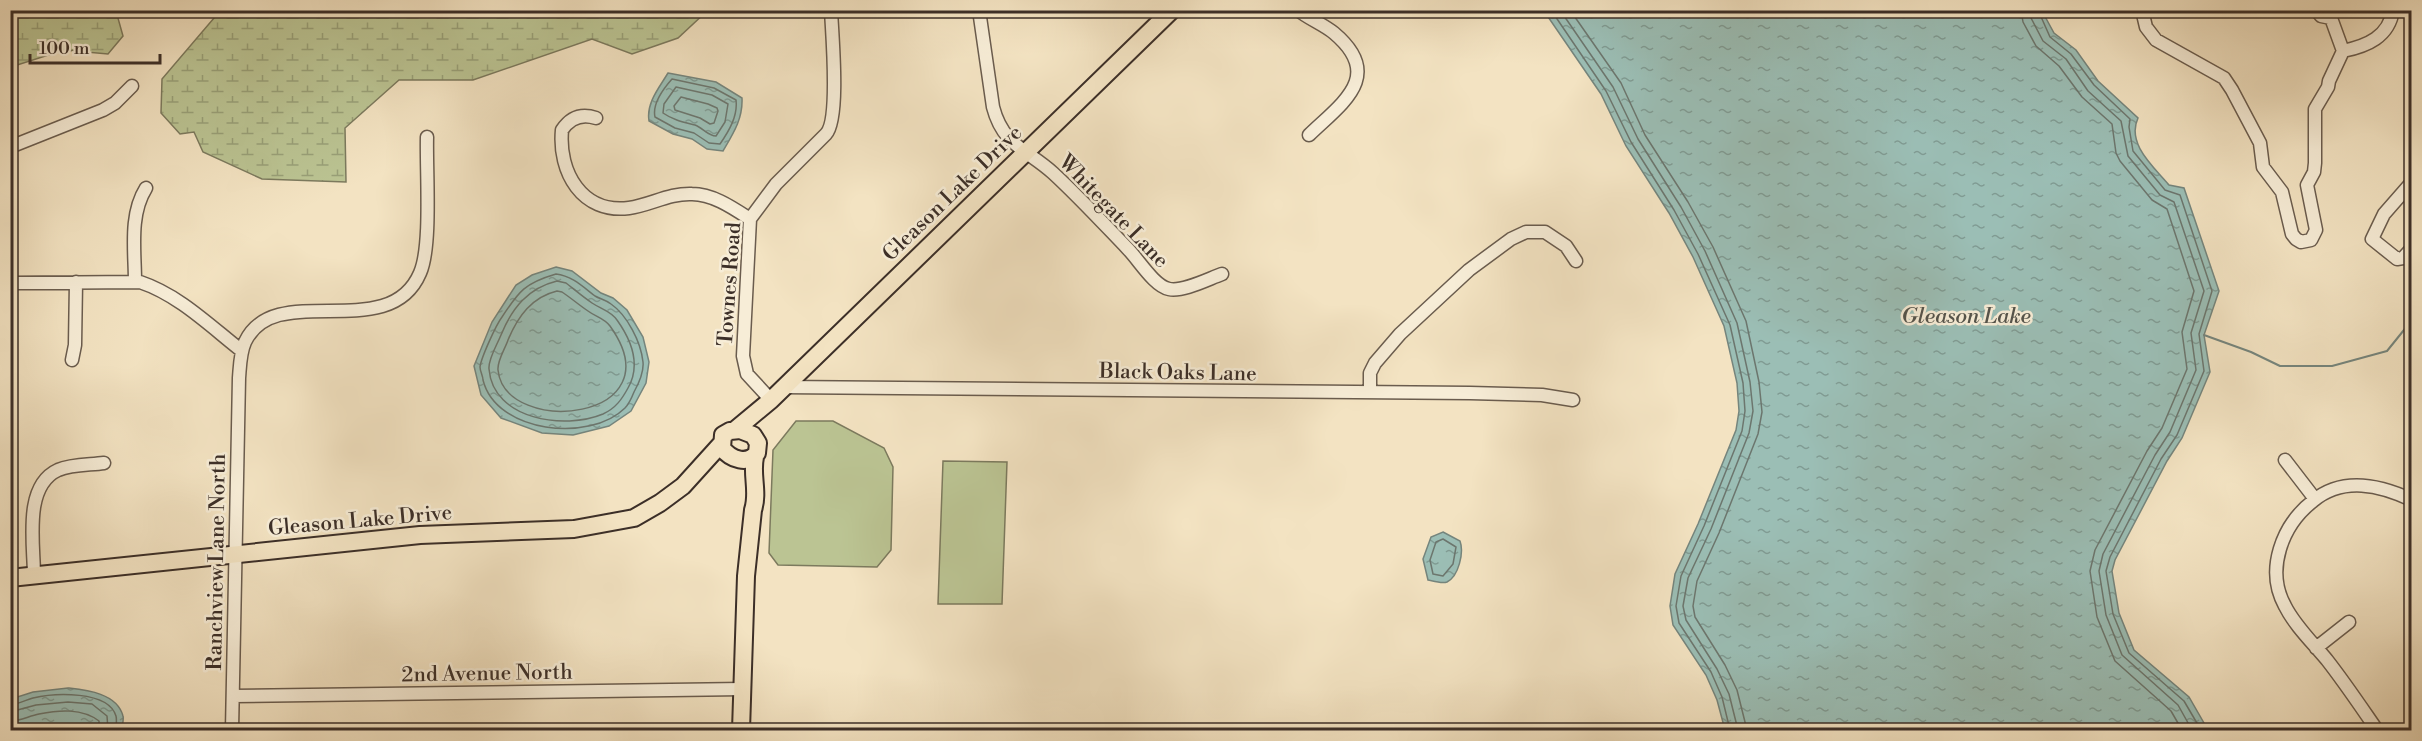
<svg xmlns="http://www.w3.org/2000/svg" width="2422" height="741" font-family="'Libre Bodoni',serif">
<defs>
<pattern id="wetland-marsh" width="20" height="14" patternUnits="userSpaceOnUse" patternTransform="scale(1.5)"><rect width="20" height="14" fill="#bbc493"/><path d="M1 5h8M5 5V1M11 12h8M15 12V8" fill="none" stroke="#99a078"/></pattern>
<pattern id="water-ripples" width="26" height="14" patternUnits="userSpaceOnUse" patternTransform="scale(1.5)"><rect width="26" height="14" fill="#9bbeb5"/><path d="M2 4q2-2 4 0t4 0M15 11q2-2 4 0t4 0" fill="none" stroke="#809b93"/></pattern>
</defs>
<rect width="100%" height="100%" fill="#f3e3c2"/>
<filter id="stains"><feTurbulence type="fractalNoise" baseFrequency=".00333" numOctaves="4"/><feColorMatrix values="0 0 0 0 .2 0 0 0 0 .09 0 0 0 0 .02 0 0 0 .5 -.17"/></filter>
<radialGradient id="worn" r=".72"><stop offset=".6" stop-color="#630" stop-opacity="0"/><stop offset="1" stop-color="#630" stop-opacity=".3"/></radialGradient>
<path fill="#bbc493" stroke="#7c7a5e" stroke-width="1.5" d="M 796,421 L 833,421 L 884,448 L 893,467 L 891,550 L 877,567 L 778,565 L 769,553 L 773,450 Z
M 943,461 L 1007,462 L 1002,604 L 938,604 Z"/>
<path fill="url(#wetland-marsh)" stroke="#7c7a5e" stroke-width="1.5" d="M 11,10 L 116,11 L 123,36 L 108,54 L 64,50 L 11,67 Z
M 220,11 L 220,10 L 707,11 L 678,38 L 632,54 L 592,39 L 473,80 L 399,80 L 345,128 L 346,182 L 262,179 L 203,152 L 194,132 L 180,134 L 161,113 L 162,79 Z"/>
<path fill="url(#water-ripples)" stroke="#75857d" stroke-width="1.5" d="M 1544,11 L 2042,11 L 2054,33 L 2076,50 L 2098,81 L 2138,118 C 2126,144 2154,167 2169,185 L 2184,188 L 2219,291 L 2204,335 L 2210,372 L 2182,438 L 2167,461 L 2115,560 L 2112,571 L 2119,613 L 2134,650 L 2189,697 L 2208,730 L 1725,730 L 1717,700 L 1706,675 L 1673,625 L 1670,606 L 1675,574 L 1698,524 L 1736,430 L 1739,411 L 1737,383 L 1724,326 L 1693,257 L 1669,213 L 1626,146 L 1601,94 Z
M 668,73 L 716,82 L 742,98 C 743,119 733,134 723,151 L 707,149 L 692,139 L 673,134 L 649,121 C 646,103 659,88 668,73 Z
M 556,267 L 572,271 L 601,293 L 613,298 L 627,310 L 643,337 L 649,362 L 646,383 L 631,411 L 609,426 L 573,435 L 542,433 L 501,418 L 481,395 L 474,366 L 492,322 L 516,285 L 532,275 Z
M 1443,532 L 1460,541 C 1464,552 1459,576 1447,582 C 1442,584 1433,581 1428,580 L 1423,559 L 1431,537 Z
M 68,688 C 86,690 117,693 123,716 C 124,719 122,726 122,730 L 11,730 L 11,699 L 33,692 Z"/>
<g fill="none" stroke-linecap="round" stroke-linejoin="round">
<path stroke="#6c766e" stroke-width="1.5" d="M 1551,10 L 1606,91 L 1631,142 L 1674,210 L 1698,254 L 1730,325 L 1743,383 L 1745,411 L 1742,431 L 1704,526 L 1681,576 L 1676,606 L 1679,623 L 1711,672 L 1722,697 L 1730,730
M 1560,10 L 1613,87 L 1638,139 L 1681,207 L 1705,251 L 1737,323 L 1750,382 L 1753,411 L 1749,433 L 1711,529 L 1688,578 L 1683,606 L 1686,620 L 1717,669 L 1729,694 L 1738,730
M 1570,10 L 1621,83 L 1645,135 L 1688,202 L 1713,247 L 1746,321 L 1759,382 L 1762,412 L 1758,434 L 1719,533 L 1697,581 L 1693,606 L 1695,617 L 1725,665 L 1737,690 L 1747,730
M 2021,10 L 2023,22 L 2036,46 L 2059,66 L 2082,97 L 2112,124 L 2116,153 L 2120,161 L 2152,200 L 2167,209 L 2194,291 L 2182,332 L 2187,369 L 2162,428 L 2147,451 L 2095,550 L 2090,571 L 2097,617 L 2115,661 L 2171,711 L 2182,730
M 2030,10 L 2031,18 L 2043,41 L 2066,59 L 2088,91 L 2121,121 L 2128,156 L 2160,195 L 2174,202 L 2204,291 L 2191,333 L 2196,370 L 2170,432 L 2155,455 L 2103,554 L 2099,571 L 2106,615 L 2122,655 L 2178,705 L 2192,730
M 2038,10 L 2050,37 L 2071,54 L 2094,85 L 2130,119 L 2129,127 L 2133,151 L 2165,190 L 2180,195 L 2212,291 L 2199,334 L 2204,371 L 2177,435 L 2161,459 L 2110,557 L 2106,571 L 2113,614 L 2129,653 L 2184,701 L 2201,730
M 672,79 L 714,88 L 736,100 C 738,116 729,131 720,144 L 709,143 L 694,133 L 675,128 L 655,117 C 652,104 664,88 672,79 Z
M 676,87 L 712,95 L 728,104 L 725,122 L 716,136 C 708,136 703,128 695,125 C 683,122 673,120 663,113 L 664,104 Z
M 681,97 L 708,104 L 717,108 L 718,111 L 714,123 L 710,124 L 700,118 L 675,110 L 674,106 Z
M 556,274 C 572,276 582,286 595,296 C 600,299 606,300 611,304 C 627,315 641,342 643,362 C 644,372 639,383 634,392 C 632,397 629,404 625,408 C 590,443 496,433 483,380 C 483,376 480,371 480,367 C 481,358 496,325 502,317 C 519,291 525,283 556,274 Z
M 557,281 L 566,283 C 575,290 583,297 592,303 C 601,309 611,311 617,320 C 632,341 641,365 628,388 C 622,399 616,408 603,414 C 565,430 493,420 489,369 C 488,359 497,345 501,335 C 512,308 528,288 557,281 Z
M 557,291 L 562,292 C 571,298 579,305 588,311 C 596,317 604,318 610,326 C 678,421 505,438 498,370 C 497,361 505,349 508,340 C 518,316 532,297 557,291 Z
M 1443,539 L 1456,547 L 1453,564 L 1443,576 L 1433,574 L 1430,560 L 1436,542 Z
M 10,705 C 18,704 26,700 33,698 C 54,693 108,690 116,716 C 117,720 116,726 116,730
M 10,712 L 36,705 L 68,702 L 92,704 L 107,716 L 108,730
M 10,721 C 20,721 29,716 39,714 C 59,710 82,708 99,721 L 99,730"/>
<path stroke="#75857d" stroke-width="2" d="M 2204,335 L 2251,352 L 2280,366 L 2332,366 L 2387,351 L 2412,320"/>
<defs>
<path id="minor" d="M 979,10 L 993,107 C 1003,146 1028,150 1053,173 C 1079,197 1103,223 1127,248 C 1139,260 1154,286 1169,289 C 1183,292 1208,279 1222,274
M 1298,10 C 1309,19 1323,24 1334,33 C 1385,76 1342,103 1309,135
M 2142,10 L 2146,27 L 2156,40 L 2224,78 L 2232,90 L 2260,143 L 2263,167 L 2282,192 L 2292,234 L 2296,239 L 2301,242 L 2311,240 L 2316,230 L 2307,185 L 2314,172 L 2315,163 L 2315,109 L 2328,87 L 2329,81 L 2343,51
M 2316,10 L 2321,16 L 2331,18
M 2330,10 L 2331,18 L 2343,51
M 2343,51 C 2367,46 2389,37 2393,10
M 596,118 C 581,113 570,118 562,130 C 558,172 582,214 629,208 C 651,205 669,193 692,194 C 713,194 733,208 750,219
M 10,147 L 103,110 L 115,103 L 132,86
M 2412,182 L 2384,214 L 2372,239 L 2397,259 L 2403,258 L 2412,248
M 135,282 C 135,251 129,215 146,188
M 10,283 L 140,282 C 179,295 210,326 242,351
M 72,360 L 75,345 L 76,282
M 782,387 L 1470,393 L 1542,395 L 1573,400
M 1370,392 L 1370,373 L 1375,363 L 1400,334 L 1469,270 L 1511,239 L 1526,232 L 1545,232 L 1566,246 L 1576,261
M 771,400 L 747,374 L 743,356 L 750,219 L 776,184 L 826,134 C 840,119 832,34 831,10
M 2285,460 L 2315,499
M 34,576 C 34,544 23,486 58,470 C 72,464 90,465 104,463
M 2316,648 L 2349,622
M 233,696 L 743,689
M 232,730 L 239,378 C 240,366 240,353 245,342 C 275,278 389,346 420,273 C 432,246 426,170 427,137
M 2377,730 C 2361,707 2345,683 2327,660 C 2313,643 2295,626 2285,606 C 2265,570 2282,525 2313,501 C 2343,476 2380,485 2412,500"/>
<path id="major" d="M 735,430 L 771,400 L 1172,10
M 740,430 L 753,435 L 758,443 L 757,453 C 748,465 731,460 722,448 L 723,435 L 730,431 Z
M 10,578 L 420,535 L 574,529 L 634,518 L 660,503 L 683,486 L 721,444
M 741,730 L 746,576 L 753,510 C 759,492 751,475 755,457"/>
</defs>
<use href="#minor" stroke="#6a5c4e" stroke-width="15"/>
<use href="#major" stroke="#3c2f28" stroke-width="20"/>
<use href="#minor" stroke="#f7edd7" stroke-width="12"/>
<use href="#major" stroke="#f3e3c2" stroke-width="16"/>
</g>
<g text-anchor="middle" stroke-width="5" stroke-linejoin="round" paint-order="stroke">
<g font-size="21" fill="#3c2f28" stroke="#f7edd7">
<text transform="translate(952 193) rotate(-44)" y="7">Gleason Lake Drive</text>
<text transform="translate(1114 211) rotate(46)" y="7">Whitegate Lane</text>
<text transform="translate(729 284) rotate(-86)" y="7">Townes Road</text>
<text transform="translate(1178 372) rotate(1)" y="7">Black Oaks Lane</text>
<text transform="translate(360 520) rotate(-5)" y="7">Gleason Lake Drive</text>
<text transform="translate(216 562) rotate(-89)" y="7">Ranchview Lane North</text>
<text transform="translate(487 673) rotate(-1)" y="7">2nd Avenue North</text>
</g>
<g font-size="22" font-style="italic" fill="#54534b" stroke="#f7edd7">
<text x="1966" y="323">Gleason Lake</text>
</g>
</g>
<rect width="2422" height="741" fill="none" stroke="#f3e3c2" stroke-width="36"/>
<rect x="12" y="12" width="2398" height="717" fill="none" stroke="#3c2f28" stroke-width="3"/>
<rect x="18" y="18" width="2386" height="705" fill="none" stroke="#3c2f28" stroke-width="1.5"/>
<path d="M30 54v9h130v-9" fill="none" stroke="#3c2f28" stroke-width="3"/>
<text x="39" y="54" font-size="18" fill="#3c2f28" stroke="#f7edd7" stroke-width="4.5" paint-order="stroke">100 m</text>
<rect width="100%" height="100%" filter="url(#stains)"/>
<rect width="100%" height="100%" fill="url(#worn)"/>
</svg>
